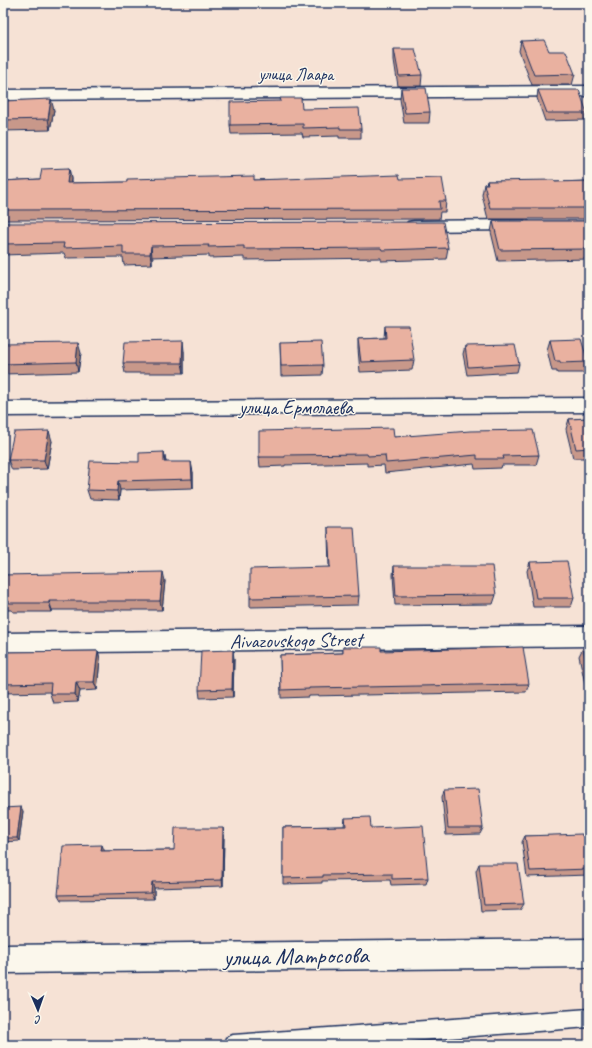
<svg xmlns="http://www.w3.org/2000/svg" width="592" height="1048" font-family="Caveat,sans-serif">
<rect width="100%" height="100%" fill="#f6e2d5"/>
<filter id="ink" filterUnits="userSpaceOnUse"><feTurbulence type="fractalNoise" baseFrequency=".025" numOctaves="2"/><feDisplacementMap in="SourceGraphic" scale="8" xChannelSelector="R" yChannelSelector="G"/><feConvolveMatrix kernelMatrix="1 2 1 2 8 2 1 2 1" color-interpolation-filters="sRGB"/></filter>
<g filter="url(#ink)">
<g fill="none" stroke-linecap="round" stroke-linejoin="round">
<defs>
<path id="service" d="M 589,1009 L 589,1027 L 359,1045 L 223,1045 L 226,1038 L 233,1035 Z"/>
<path id="minor" d="M 589,86 L 589,96 L 3,100 L 3,90 Z
M 522,220 L 528,221 L 531,225 L 528,229 L 522,230 L 414,231 L 408,230 L 405,226 L 408,222 L 414,221 Z
M 589,398 L 589,412 L 3,416 L 3,402 Z
M 589,626 L 589,646 L 3,653 L 3,633 Z
M 589,939 L 589,967 L 3,973 L 3,945 Z"/>
</defs>
<use href="#service" stroke="#1b2f5e" stroke-width="3"/>
<use href="#minor" stroke="#1b2f5e" stroke-width="3"/>
<use href="#service" fill="#fbf7ec" fill-rule="evenodd"/>
<use href="#minor" fill="#fbf7ec" fill-rule="evenodd"/>
</g>
<path fill="#c8988a" stroke="#1b2f5e" d="M 521,41 L 549,51 L 575,74 L 572,85 L 532,85 L 519,51 Z
M 394,49 L 422,75 L 421,86 L 398,86 L 394,60 Z
M 401,88 L 430,112 L 429,123 L 404,123 L 400,99 Z
M 538,90 L 587,113 L 585,120 L 545,121 L 537,98 Z
M 3,101 L 54,110 L 50,130 L 3,131 Z
M 302,109 L 361,129 L 361,138 L 339,138 L 339,136 L 303,137 L 302,133 L 231,134 L 230,125 Z
M 69,168 L 71,179 L 71,183 L 254,180 L 400,179 L 446,201 L 445,212 L 440,212 L 439,219 L 3,220 L 3,181 L 40,179 Z
M 487,181 L 555,182 L 589,181 L 589,219 L 488,219 L 482,195 L 484,184 L 486,184 Z
M 493,221 L 589,221 L 589,259 L 498,261 L 491,232 Z
M 3,223 L 448,248 L 446,259 L 381,261 L 381,258 L 244,260 L 244,257 L 209,258 L 209,255 L 152,257 L 152,264 L 124,265 L 123,257 L 66,258 L 64,253 L 3,255 Z
M 385,326 L 414,360 L 412,370 L 360,372 L 358,349 L 358,339 L 384,338 Z
M 550,340 L 588,362 L 585,373 L 557,373 L 557,371 L 552,371 L 547,350 Z
M 280,343 L 323,365 L 322,375 L 281,376 Z
M 3,344 L 81,353 L 78,372 L 3,374 Z
M 465,346 L 519,364 L 517,372 L 467,375 L 463,354 Z
M 184,351 L 184,373 L 125,373 L 123,363 Z
M 589,418 L 589,458 L 573,458 L 566,429 L 569,419 Z
M 394,437 L 539,455 L 536,465 L 502,465 L 501,468 L 475,469 L 474,464 L 385,473 L 384,465 L 367,466 L 367,463 L 285,465 L 285,466 L 260,467 L 259,457 Z
M 52,441 L 47,469 L 12,470 L 8,460 Z
M 164,452 L 166,462 L 193,472 L 193,488 L 120,490 L 119,500 L 90,499 L 87,490 L 139,462 Z
M 328,527 L 359,596 L 358,605 L 250,607 L 250,598 L 329,567 L 328,536 Z
M 530,562 L 574,598 L 571,607 L 533,607 L 527,571 Z
M 394,566 L 496,595 L 493,604 L 395,605 L 393,575 Z
M 3,575 L 165,581 L 162,610 L 52,610 L 52,612 L 13,612 L 12,610 L 3,610 Z
M 343,647 L 381,651 L 529,684 L 526,692 L 309,696 L 309,697 L 281,698 L 280,655 L 343,653 Z
M 589,647 L 589,693 L 587,693 L 579,656 L 583,648 Z
M 98,651 L 100,659 L 97,690 L 80,691 L 78,702 L 53,703 L 50,694 L 50,692 L 3,693 L 3,652 Z
M 234,659 L 233,697 L 200,698 L 199,690 Z
M 444,790 L 483,828 L 480,834 L 446,835 L 442,797 Z
M 3,808 L 23,811 L 19,841 L 3,842 Z
M 345,818 L 371,828 L 428,878 L 426,884 L 391,885 L 390,880 L 322,881 L 322,883 L 283,884 L 283,827 L 344,826 Z
M 224,834 L 223,886 L 154,888 L 154,899 L 61,900 L 58,895 L 105,851 L 174,850 Z
M 525,836 L 589,836 L 589,875 L 527,877 L 522,842 Z
M 479,864 L 524,904 L 520,910 L 481,911 L 476,871 Z"/>
<path fill="#a37c70" stroke="#1b2f5e" d="M 51,99 L 54,110 L 50,130 L 48,119 Z
M 69,168 L 71,179 L 69,194 L 67,183 Z
M 151,246 L 152,257 L 152,264 L 150,254 Z
M 183,341 L 184,351 L 184,373 L 182,363 Z
M 78,343 L 81,353 L 78,372 L 76,362 Z
M 49,431 L 52,441 L 47,469 L 44,460 Z
M 164,452 L 166,462 L 164,462 Z
M 191,462 L 193,472 L 193,488 L 192,479 Z
M 118,481 L 120,490 L 119,500 L 117,491 Z
M 163,572 L 165,581 L 162,610 L 160,601 Z
M 49,601 L 52,610 L 52,612 L 49,603 Z
M 233,650 L 234,659 L 233,697 L 232,689 Z
M 98,651 L 100,659 L 97,690 L 94,682 Z
M 76,682 L 80,691 L 78,702 L 75,694 Z
M 21,807 L 23,811 L 19,841 L 17,838 Z
M 223,828 L 224,834 L 223,886 L 222,880 Z
M 102,845 L 105,852 L 101,851 Z
M 152,882 L 154,888 L 154,899 L 151,893 Z"/>
<path fill="#e9b1a0" stroke="#1b2f5e" d="M 544,40 L 549,51 L 566,51 L 575,74 L 534,75 L 521,41 Z
M 394,49 L 415,49 L 422,75 L 399,76 Z
M 401,88 L 426,88 L 430,112 L 405,113 Z
M 538,90 L 579,90 L 587,113 L 547,113 Z
M 280,98 L 301,98 L 302,109 L 359,108 L 361,129 L 340,129 L 340,127 L 303,128 L 303,124 L 230,125 L 230,102 L 281,101 Z
M 51,99 L 48,119 L 3,120 L 3,101 Z
M 69,168 L 67,183 L 127,182 L 127,179 L 254,176 L 254,180 L 399,175 L 400,179 L 442,178 L 446,201 L 439,201 L 440,209 L 3,210 L 3,181 L 40,179 L 42,169 Z
M 554,180 L 555,182 L 589,181 L 589,208 L 490,208 L 484,184 L 488,184 L 487,181 Z
M 493,221 L 589,221 L 589,249 L 500,250 Z
M 443,222 L 448,248 L 382,250 L 381,248 L 244,249 L 244,246 L 208,247 L 209,245 L 151,246 L 150,254 L 123,254 L 123,246 L 63,248 L 64,243 L 3,244 L 3,223 Z
M 385,326 L 409,326 L 414,360 L 361,362 L 358,339 L 386,338 Z
M 581,339 L 588,362 L 560,363 L 560,361 L 555,361 L 550,340 Z
M 183,341 L 182,363 L 123,363 L 125,342 Z
M 321,342 L 323,365 L 281,366 L 280,343 Z
M 78,343 L 76,362 L 3,364 L 3,344 Z
M 515,345 L 519,364 L 468,367 L 465,346 Z
M 589,418 L 589,448 L 576,449 L 569,419 Z
M 393,428 L 394,437 L 470,431 L 533,430 L 539,455 L 503,456 L 504,459 L 477,459 L 477,455 L 386,463 L 385,455 L 368,456 L 367,454 L 285,455 L 285,457 L 259,457 L 259,431 Z
M 49,431 L 44,460 L 8,460 L 14,432 Z
M 164,452 L 164,462 L 191,462 L 192,479 L 118,481 L 117,491 L 87,490 L 90,461 L 139,462 L 139,453 Z
M 328,527 L 354,527 L 359,596 L 250,598 L 250,569 L 330,567 Z
M 567,561 L 574,598 L 536,598 L 530,562 Z
M 394,566 L 492,566 L 496,595 L 396,596 Z
M 163,572 L 160,601 L 49,601 L 49,603 L 9,603 L 9,601 L 3,601 L 3,575 Z
M 343,647 L 381,647 L 381,651 L 523,647 L 529,684 L 309,688 L 309,689 L 281,690 L 280,655 L 343,653 Z
M 589,647 L 589,675 L 583,648 Z
M 233,650 L 232,689 L 199,690 L 201,651 Z
M 98,651 L 94,682 L 76,682 L 75,694 L 50,694 L 51,683 L 3,684 L 3,652 Z
M 478,789 L 483,828 L 448,828 L 444,790 Z
M 21,807 L 17,838 L 3,838 L 3,808 Z
M 370,817 L 371,828 L 423,826 L 428,878 L 392,879 L 392,874 L 323,875 L 323,877 L 283,878 L 283,827 L 346,826 L 345,818 Z
M 175,828 L 223,828 L 222,880 L 152,882 L 151,893 L 58,895 L 63,846 L 102,845 L 101,851 L 174,850 Z
M 582,834 L 582,836 L 589,836 L 589,869 L 530,871 L 525,836 Z
M 479,864 L 518,864 L 524,904 L 484,905 Z"/>
</g>
<g text-anchor="middle" stroke-width="3" stroke-linejoin="round" paint-order="stroke">
<g font-size="17" fill="#1b2f5e" stroke="#fbf7ec">
<text x="296" y="80">улица Лаара</text>
</g>
<g font-size="20" fill="#1b2f5e" stroke="#fbf7ec">
<text x="296" y="414">улица Ермолаева</text>
<text transform="translate(296 640) rotate(-1)" y="7">Aivazovskogo Street</text>
</g>
<g font-size="24" fill="#1b2f5e" stroke="#fbf7ec">
<text transform="translate(296 956) rotate(-1)" y="8">улица Матросова</text>
</g>
</g>
<rect width="592" height="1048" fill="none" stroke="#fbf7ec" stroke-width="16"/>
<rect x="8" y="8" width="576" height="1032" fill="none" stroke="#1b2f5e" stroke-width="1.5" filter="url(#ink)"/>
<g transform="translate(38 1010) rotate(178)" stroke="#fbf7ec" stroke-width="3" paint-order="stroke">
<path d="M0-3L7 15L0 10L-7 15Z" fill="#1b2f5e"/>
<text y="-6" font-size="11" font-weight="bold" text-anchor="middle" fill="#1b2f5e">С</text>
</g>
</svg>
